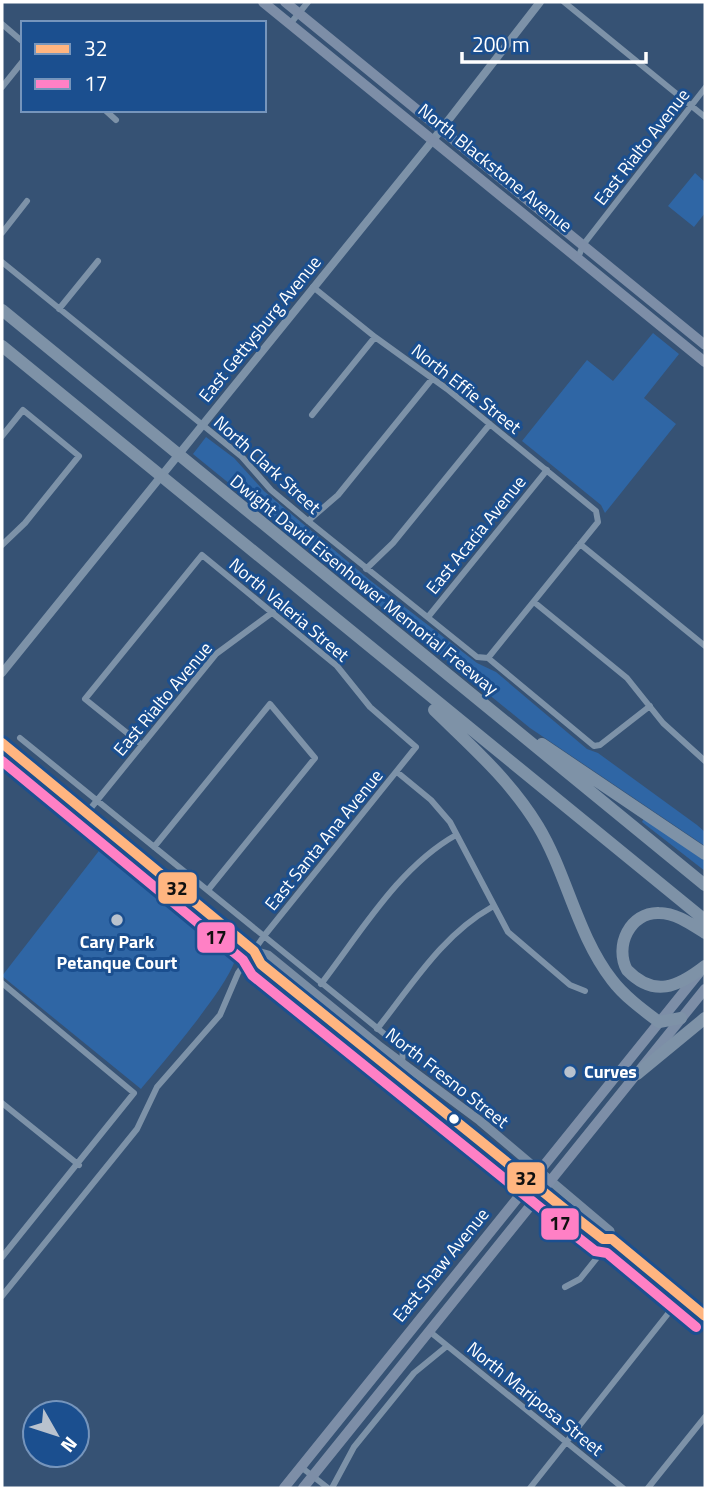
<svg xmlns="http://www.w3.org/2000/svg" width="707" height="1490" font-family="'Titillium Web',sans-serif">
<rect width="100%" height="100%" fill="#365274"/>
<path fill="#2f66a5" d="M 695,173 L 705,182 L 705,213 L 694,227 L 668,206 Z
M 653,333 L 679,354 L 644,398 L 676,424 L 605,513 L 601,505 L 522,441 L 587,360 L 613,381 Z
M 206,437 L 234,458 L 264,491 L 371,581 L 477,663 L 496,672 L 587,749 L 598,753 L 697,825 L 705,832 L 705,846 L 530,728 L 193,454 Z
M 644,818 L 705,861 L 705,871 L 642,822 Z
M 105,843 L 178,899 L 236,953 C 239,975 159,1067 141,1089 L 2,976 Z"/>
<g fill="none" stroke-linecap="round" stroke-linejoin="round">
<path stroke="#7d92a8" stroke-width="6" d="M 564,2 L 705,117
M 2,24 L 23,42
M 290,24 L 308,2
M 2,87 L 23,61
M 105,110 L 116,120
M 2,233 L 27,201
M 578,258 L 583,245 L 705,88
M 2,262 L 242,457 L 271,490 L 308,521 L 477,657 L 488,658 L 598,522 L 596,511 L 447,389 L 375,337 L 313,287
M 59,309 L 98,261
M 312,415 L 375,337
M 2,436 L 23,410 L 79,456 L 25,523 L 2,545
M 308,521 L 338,495 L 432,379
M 580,544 L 705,646
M 366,569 L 393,543 L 490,424
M 534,602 L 627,678 L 663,723 L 705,761
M 428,617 L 547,470
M 488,658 L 594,746 L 600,745 L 650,706
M 20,738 L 403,1049 L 402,1063
M 397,772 L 431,800 L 450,822 L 508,932 L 570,985 L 585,991
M 86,814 L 216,654 L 273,612
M 154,847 L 270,704 L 315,758 L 208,890
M 2,983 L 134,1093 L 2,1257
M 321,984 C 361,932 399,867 456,835
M 377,1029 C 412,985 442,935 492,907
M 2,1103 L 79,1165
M 565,1287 L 580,1279 L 612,1239
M 2,1296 L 137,1129 L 157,1087 L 220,1015 L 238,973 L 264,936 L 416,747 L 370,707 L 337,666 L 202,555 L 85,699 L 142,745
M 429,1331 L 623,1488
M 301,1467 L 328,1488
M 332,1488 L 354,1447 L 414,1373 L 447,1346
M 530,1488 L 682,1296
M 648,1488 L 705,1417"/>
<path stroke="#7d92a8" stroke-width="8" d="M 2,673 L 433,140 L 540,2"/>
<path stroke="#798da4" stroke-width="9" d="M 2,743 L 254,951 L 261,964 L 562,1207 L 603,1239 L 612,1239 L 705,1316
M 254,951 L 268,955 L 378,1045 L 480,1121 L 610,1231 L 612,1239"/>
<path stroke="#7d8ea7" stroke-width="10" d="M 263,2 L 705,362
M 285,2 L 705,345
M 284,1488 L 699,973
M 303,1488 L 705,989"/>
<path stroke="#7e92a7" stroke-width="12" d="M 2,310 L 705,885
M 2,346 L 705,920
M 434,710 C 471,746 511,781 538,826 C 567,874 577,935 612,980 C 624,996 643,1010 659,1022 L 681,1018
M 542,744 L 705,854
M 705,966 C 678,987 654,998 627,970 C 614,946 630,912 659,913 C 676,913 691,924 705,933
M 637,1074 L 705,1018"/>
<defs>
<path id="bus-1" d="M 2,743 L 254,951 L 261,964 L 562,1207 L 603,1239 L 612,1239 L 705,1316"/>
<path id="bus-2" d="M 2,761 L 243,960 L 252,975 L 553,1218 L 595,1251 L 607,1253 L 696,1327"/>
</defs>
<use href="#bus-1" stroke="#1b4f8f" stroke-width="16"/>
<use href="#bus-2" stroke="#1b4f8f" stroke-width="16"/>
<use href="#bus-1" stroke="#ffb580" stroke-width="10"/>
<use href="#bus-2" stroke="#ff80c5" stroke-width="10"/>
</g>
<g fill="#b9c2ce" stroke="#1b4f8f" stroke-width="2.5">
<circle cx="117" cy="920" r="7"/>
<circle cx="570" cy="1072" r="7"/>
</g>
<circle fill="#fff" stroke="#1b4f8f" stroke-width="2.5" cx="454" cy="1119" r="6"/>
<g text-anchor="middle" stroke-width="6" stroke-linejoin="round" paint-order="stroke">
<g font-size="18" fill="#fff" stroke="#1b4f8f">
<text transform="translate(642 147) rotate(-52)" y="6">East Rialto Avenue</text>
<text transform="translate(495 168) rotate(39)" y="6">North Blackstone Avenue</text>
<text transform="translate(260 329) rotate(-51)" y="6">East Gettysburg Avenue</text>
<text transform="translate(466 389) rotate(38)" y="6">North Effie Street</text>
<text transform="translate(267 465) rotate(42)" y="6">North Clark Street</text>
<text transform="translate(476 535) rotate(-51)" y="6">East Acacia Avenue</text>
<text transform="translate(364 585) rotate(39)" y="6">Dwight David Eisenhower Memorial Freeway</text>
<text transform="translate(289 610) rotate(40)" y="6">North Valeria Street</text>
<text transform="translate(163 699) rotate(-50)" y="6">East Rialto Avenue</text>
<text transform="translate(324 840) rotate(-51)" y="6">East Santa Ana Avenue</text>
<text transform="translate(447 1078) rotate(38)" y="6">North Fresno Street</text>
<text transform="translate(441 1265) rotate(-51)" y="6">East Shaw Avenue</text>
<text transform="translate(535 1399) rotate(39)" y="6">North Mariposa Street</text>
</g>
<g font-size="18" font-weight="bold" fill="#fff" stroke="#1b4f8f">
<text x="117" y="948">Cary Park<tspan x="117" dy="21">Petanque Court</tspan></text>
<text x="584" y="1078" text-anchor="start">Curves</text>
</g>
</g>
<g stroke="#1b4f8f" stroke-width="2.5">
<rect x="157" y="871" width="41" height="34" rx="7" fill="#ffb580"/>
<rect x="196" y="921" width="40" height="33" rx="7" fill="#ff80c5"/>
<rect x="506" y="1161" width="40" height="34" rx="7" fill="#ffb580"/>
<rect x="540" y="1207" width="40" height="34" rx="7" fill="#ff80c5"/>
</g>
<g font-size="19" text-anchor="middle" font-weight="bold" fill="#111">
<text x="177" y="895">32</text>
<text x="216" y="944">17</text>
<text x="526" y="1185">32</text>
<text x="560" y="1230">17</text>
</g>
<rect width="707" height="1490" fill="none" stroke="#ffffff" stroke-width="7"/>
<rect x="21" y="21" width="245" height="91" fill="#1b4f8f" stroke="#7695bc" stroke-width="2"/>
<rect x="35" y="44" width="35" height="10" fill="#ffb580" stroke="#7695bc" stroke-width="2"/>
<text x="84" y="56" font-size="21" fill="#ffffff">32</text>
<rect x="35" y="79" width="35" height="10" fill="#ff80c5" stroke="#7695bc" stroke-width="2"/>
<text x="84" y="91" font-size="21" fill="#ffffff">17</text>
<g transform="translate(56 1434) rotate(129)"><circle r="33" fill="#1b4f8f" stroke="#7695bc" stroke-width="2"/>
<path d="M0-5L12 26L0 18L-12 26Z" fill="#b9c2ce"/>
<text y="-10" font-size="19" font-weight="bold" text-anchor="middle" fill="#ffffff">N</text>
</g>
<path d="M462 52v10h184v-10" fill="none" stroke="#ffffff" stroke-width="3.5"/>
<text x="472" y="52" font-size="21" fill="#ffffff" stroke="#1b4f8f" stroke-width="5" paint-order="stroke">200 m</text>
</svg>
